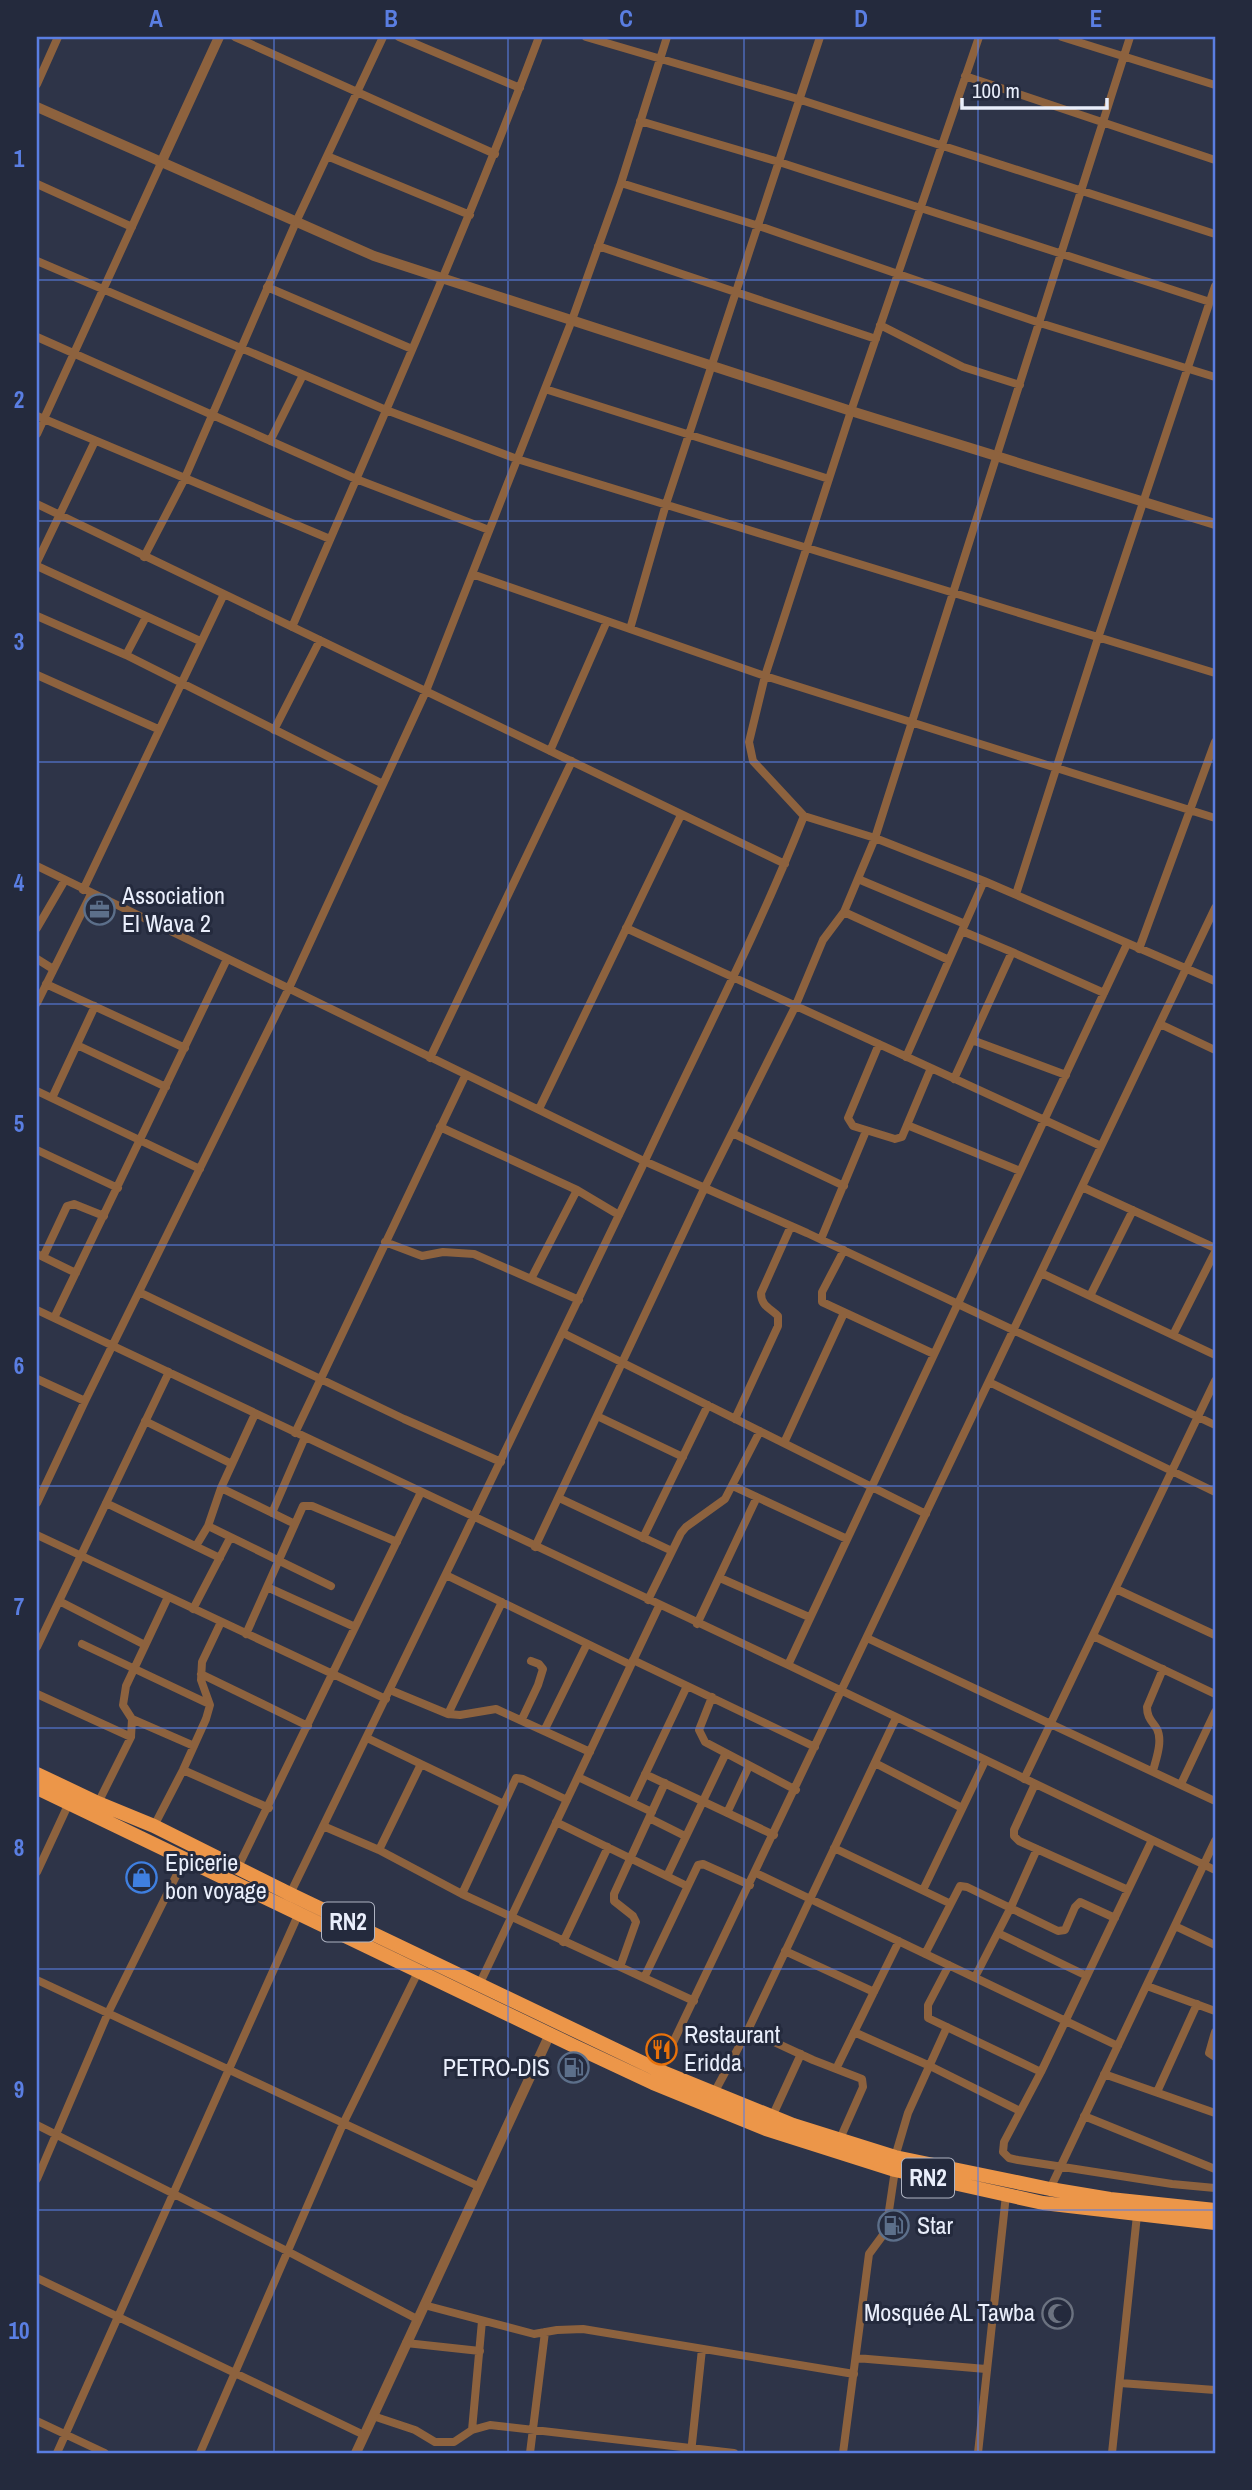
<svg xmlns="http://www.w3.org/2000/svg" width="1252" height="2490" font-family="'Archivo Narrow',sans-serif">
<rect width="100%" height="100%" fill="#2e3448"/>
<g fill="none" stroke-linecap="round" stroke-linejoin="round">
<path stroke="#8d623e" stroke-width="8" d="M 235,37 L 495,154
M 399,37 L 520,88
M 586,37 L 798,99 L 1215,234
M 979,37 L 851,411 L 765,676 L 749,742 L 753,761 L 804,816 L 875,838 L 984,881 L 1215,981
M 1062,37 L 1215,85
M 965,76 L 1215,160
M 37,84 L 58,37
M 640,121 L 779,162 L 1210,302
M 327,156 L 470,215
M 621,183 L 759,226 L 1040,323 L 1215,377
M 37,184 L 132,227
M 598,246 L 876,339
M 37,261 L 386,410 L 517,459 L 1215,673
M 267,287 L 412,349
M 880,325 L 963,367 L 1020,385
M 37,337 L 356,479 L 489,530
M 545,389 L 829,479
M 37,416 L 330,539
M 37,434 L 162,161
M 270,441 L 303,375
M 37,504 L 785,864
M 144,557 L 184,480 L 296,222 L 383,37
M 37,562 L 95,441
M 37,566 L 200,641
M 472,574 L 765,676 L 1215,818
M 37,616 L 126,655 L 383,784
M 292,627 C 377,431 464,236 539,37
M 630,629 L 666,504 L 820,37
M 126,655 L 146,617
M 37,675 L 158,729
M 274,730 L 320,640
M 550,751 L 607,621
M 37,866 L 644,1161 L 807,1233 L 1215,1425
M 858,879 L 965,924
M 83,890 L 224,594
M 1016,894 L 1098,638 L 1215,286
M 844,912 L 949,960
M 37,928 L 65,880
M 626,928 L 1101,1146
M 962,931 L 1012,952
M 1139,949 L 1215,742
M 37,959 L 53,969
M 46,984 L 185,1048
M 37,1003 L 91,894
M 1160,1024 L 1215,1050
M 972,1040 L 1066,1075
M 879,1044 L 848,1118 L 853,1126 L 895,1139 L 902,1137 L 931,1068
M 77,1045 L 166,1087
M 906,1057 L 984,881
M 430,1058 L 572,761
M 954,1079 L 1012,952 L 1104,993
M 37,1091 L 200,1169
M 52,1098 L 95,1006
M 539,1109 L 681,815
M 907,1125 L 1020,1171
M 440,1127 L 577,1190 L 619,1215
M 732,1133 L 844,1186
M 37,1150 L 118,1188
M 1082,1187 L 1215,1248
M 821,1239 L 866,1131
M 385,1242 L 422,1256 L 443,1252 L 474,1254 L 579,1300
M 844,1250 L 822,1292 L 822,1302 L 934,1354
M 37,1254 L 76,1273
M 43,1257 L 67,1206 L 74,1204 L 104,1216
M 1041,1273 L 1215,1355
M 531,1279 L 577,1190
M 139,1292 L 404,1419 L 501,1462
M 1090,1296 L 1133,1210
M 37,1310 L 788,1665 L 1215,1870
M 54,1318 L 227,959
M 563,1333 L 926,1514
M 1173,1335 L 1215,1252
M 37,1379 L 85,1401
M 989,1382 L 1215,1492
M 255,1414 L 221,1488 L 208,1526 L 331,1586
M 597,1416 L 683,1457
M 735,1419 L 778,1326 L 778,1316 C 770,1308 761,1306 761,1293 L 791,1226
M 145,1421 L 232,1464
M 295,1433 L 465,1076
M 784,1443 L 844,1313
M 733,1486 L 847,1539
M 221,1488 L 295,1524
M 559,1498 L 672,1551
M 37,1503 L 85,1401 L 289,988 L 426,691 L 572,320 L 621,183 L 667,37
M 106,1503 L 220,1558
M 272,1513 L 305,1437
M 37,1535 L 386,1699
M 643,1538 L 708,1405
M 196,1546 L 208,1526
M 535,1547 L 704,1189 L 795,1007 L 823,940 L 844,912 L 875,838 L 1130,37
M 446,1575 L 631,1665
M 720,1578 L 809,1617
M 267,1587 L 355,1627
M 1116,1589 L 1215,1635
M 648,1600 L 681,1533 L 686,1527 L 725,1499 L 760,1431
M 59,1601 L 145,1645
M 193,1609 L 230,1538
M 697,1624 L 757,1497
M 246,1634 L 303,1506 L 312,1506 L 397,1542
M 1093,1636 L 1215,1694
M 867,1638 L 1215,1801
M 82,1644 L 209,1704
M 37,1647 L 169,1372
M 633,1660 L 815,1747
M 788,1665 L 1127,944
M 201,1674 L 308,1726
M 390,1690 L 448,1714 L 460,1715 L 496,1709 L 590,1752
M 37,1694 L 131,1737
M 712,1697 L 699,1730 L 705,1742 L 796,1790
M 448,1714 L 502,1602
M 132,1719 L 194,1746
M 522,1719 L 538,1685 L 543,1669 L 539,1664 L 531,1661
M 544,1731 L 587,1644
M 367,1738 L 504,1804
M 875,1763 L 962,1808
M 183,1770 L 269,1808
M 1153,1771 C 1156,1759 1163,1741 1157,1729 C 1152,1721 1147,1718 1147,1707 L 1163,1669
M 645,1774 L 774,1835
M 578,1777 L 652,1812
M 1024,1779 L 1215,1381
M 1035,1784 L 1014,1830 L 1014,1836 L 1019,1841 L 1128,1890
M 1181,1784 L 1215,1712
M 632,1802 L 687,1686
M 98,1803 L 131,1737 L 132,1719 L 123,1705 L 126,1686 L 168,1597
M 727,1813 L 749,1766
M 649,1818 L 685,1836
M 556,1822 L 687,1886
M 154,1826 L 183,1770 L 206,1719 L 210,1705 L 201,1680 L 202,1662 L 221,1622
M 323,1826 L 379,1850 L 462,1894 L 516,1778 L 523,1779 L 567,1800
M 1152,1840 L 1041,2072 L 1004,2142 L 1003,2152 L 1009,2158 L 1018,2160 L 1172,2184 L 1215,2188
M 834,1848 L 949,1903
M 379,1850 L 421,1764
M 238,1867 L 421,1492
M 37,1872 L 69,1803
M 756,1873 L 1118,2046
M 667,1876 L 726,1753
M 923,1890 L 985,1761
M 290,1894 C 408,1651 527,1409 643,1165 C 697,1049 757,935 804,816
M 462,1894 L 694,2001
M 1175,1926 L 1215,1945
M 998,1933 L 1087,1976
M 563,1942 L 608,1847
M 785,1951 L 874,1992
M 925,1954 L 960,1886 L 967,1887 L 1058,1931 L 1065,1930 L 1075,1907 L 1080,1902 L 1115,1918
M 949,1965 L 928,2005 L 928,2018 L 1041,2072
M 620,1967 L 636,1922 L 633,1916 L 614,1901 L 614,1894 L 665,1783
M 975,1977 L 1011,1907 L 1037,1849
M 644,1978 L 698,1865 L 703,1864 L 750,1885
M 37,1980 L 478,2186
M 479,1985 L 659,1606
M 1147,1986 L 1215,2011
M 748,2030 L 813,2060 L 862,2079 L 863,2087 L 839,2141
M 854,2032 L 930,2066 L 1020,2111
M 1215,2032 L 1209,2053 L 1215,2057
M 836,2069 L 899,1941
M 658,2074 L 1215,908
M 1104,2074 L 1215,2113
M 1157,2092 L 1197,2004
M 714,2093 L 748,2030 L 896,1718
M 1084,2116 L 1215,2169
M 772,2117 L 801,2054
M 37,2125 L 287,2251 L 417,2319
M 895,2157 L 908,2113 L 947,2027
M 37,2179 L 108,2013 L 185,1858
M 1049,2191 L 1215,1841
M 37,2278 L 364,2435
M 424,2305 L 534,2334 L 557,2330 L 583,2329 L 854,2374
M 406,2343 L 480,2351
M 856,2358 L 986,2369
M 1120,2383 L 1215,2390
M 373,2416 L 415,2430 L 435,2442 L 454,2442 L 472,2430 L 490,2425 L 734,2453
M 37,2421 L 105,2453
M 472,2430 L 482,2321
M 57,2453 L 299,1913
M 200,2453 L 343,2124 L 419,1970
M 530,2453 L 545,2332
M 691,2453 L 702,2349
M 843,2453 L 869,2254 L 886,2231 L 895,2170
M 978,2453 L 1006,2195
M 1112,2453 L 1137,2215"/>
<path stroke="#8d623e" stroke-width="10" d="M 37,107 L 374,256 L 851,411 L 1215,524
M 162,161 L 219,37
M 356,2453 L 550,2034"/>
<path stroke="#ec9649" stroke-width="14" d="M 37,1774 L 98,1803 L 154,1826 L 290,1894 L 660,2071 L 793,2125 L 895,2157 L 1050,2189 L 1110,2199 L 1215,2210
M 37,1788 L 574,2046 L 653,2083 L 766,2129 L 895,2170 L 1043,2203 L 1215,2223"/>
</g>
<path fill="none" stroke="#5a7ee2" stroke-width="2" stroke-opacity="0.55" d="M 274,37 L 274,2453M 508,37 L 508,2453M 744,37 L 744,2453M 978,37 L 978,2453M 37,280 L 1215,280M 37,521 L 1215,521M 37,762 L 1215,762M 37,1004 L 1215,1004M 37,1245 L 1215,1245M 37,1486 L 1215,1486M 37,1728 L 1215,1728M 37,1969 L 1215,1969M 37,2210 L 1215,2210"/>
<defs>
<symbol id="office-ring" viewBox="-11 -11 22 22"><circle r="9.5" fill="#242a3d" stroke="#5c6f8a" stroke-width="1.5"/><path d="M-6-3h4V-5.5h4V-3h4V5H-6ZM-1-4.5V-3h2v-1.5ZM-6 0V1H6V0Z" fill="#5c6f8a"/></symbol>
<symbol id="shop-ring" viewBox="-11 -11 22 22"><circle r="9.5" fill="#242a3d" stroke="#3f7fe0" stroke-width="1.5"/><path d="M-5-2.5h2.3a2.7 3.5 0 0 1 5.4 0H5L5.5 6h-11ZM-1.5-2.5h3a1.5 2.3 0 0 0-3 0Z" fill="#3f7fe0"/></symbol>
<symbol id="restaurant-ring" viewBox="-11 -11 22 22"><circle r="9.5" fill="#242a3d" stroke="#e8710a" stroke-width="1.5"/><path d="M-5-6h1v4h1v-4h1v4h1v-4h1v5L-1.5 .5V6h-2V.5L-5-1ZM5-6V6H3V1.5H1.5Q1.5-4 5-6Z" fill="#e8710a"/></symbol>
<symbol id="fuel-ring" viewBox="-11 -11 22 22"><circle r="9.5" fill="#242a3d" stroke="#5c6f8a" stroke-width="1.5"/><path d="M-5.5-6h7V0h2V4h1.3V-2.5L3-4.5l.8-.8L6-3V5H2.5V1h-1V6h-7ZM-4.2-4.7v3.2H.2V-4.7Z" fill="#5c6f8a"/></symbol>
<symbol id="mosque-ring" viewBox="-11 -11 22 22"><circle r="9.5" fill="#242a3d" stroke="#6b7280" stroke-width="1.5"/><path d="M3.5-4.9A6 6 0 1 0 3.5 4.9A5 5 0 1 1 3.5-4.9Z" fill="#6b7280"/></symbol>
</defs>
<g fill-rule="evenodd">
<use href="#office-ring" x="82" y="892" width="35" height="35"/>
<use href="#shop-ring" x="124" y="1860" width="35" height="35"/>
<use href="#restaurant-ring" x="644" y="2032" width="35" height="35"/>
<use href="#fuel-ring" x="556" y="2050" width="35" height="35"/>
<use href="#fuel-ring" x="876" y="2208" width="35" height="35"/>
<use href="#mosque-ring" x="1040" y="2296" width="35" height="35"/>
</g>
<g text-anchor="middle" stroke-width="6" stroke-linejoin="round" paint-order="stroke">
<g fill="#242a3d" stroke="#aeb3c2" stroke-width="2">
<rect x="322" y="1902.5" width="52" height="39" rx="5"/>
<rect x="902" y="2158.5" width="52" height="39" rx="5"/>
</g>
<g font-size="23" font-weight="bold" fill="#e9eefb">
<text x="348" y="1930">RN2</text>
<text x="928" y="2186">RN2</text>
</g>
<g font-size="24" fill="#e9eefb" stroke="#242a3d" text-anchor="start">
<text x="122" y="904">Association<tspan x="122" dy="28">El Wava 2</tspan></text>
<text x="165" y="1871">Epicerie<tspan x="165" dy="28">bon voyage</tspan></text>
<text x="684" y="2043">Restaurant<tspan x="684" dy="28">Eridda</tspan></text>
<text x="550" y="2076" text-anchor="end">PETRO-DIS</text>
<text x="917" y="2234">Star</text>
<text x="1035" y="2321" text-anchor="end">Mosquée AL Tawba</text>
</g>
</g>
<rect width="1252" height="2490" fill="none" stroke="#242a3d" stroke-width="77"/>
<path d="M962 98v10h145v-10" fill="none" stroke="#e9eefb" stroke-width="3.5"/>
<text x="972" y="98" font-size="21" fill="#e9eefb" stroke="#242a3d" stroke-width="5" paint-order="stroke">100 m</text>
<rect x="38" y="38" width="1176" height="2414" fill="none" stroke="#5a7ee2" stroke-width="2.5"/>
<g font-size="23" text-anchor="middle" font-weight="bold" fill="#5a7ee2">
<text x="156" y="27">A</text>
<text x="391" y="27">B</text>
<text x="626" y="27">C</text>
<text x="861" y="27">D</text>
<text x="1096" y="27">E</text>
<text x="19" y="167">1</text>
<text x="19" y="408">2</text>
<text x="19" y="650">3</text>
<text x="19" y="891">4</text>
<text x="19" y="1132">5</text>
<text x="19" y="1374">6</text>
<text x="19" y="1615">7</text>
<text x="19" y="1856">8</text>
<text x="19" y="2098">9</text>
<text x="19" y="2339">10</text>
</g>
</svg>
